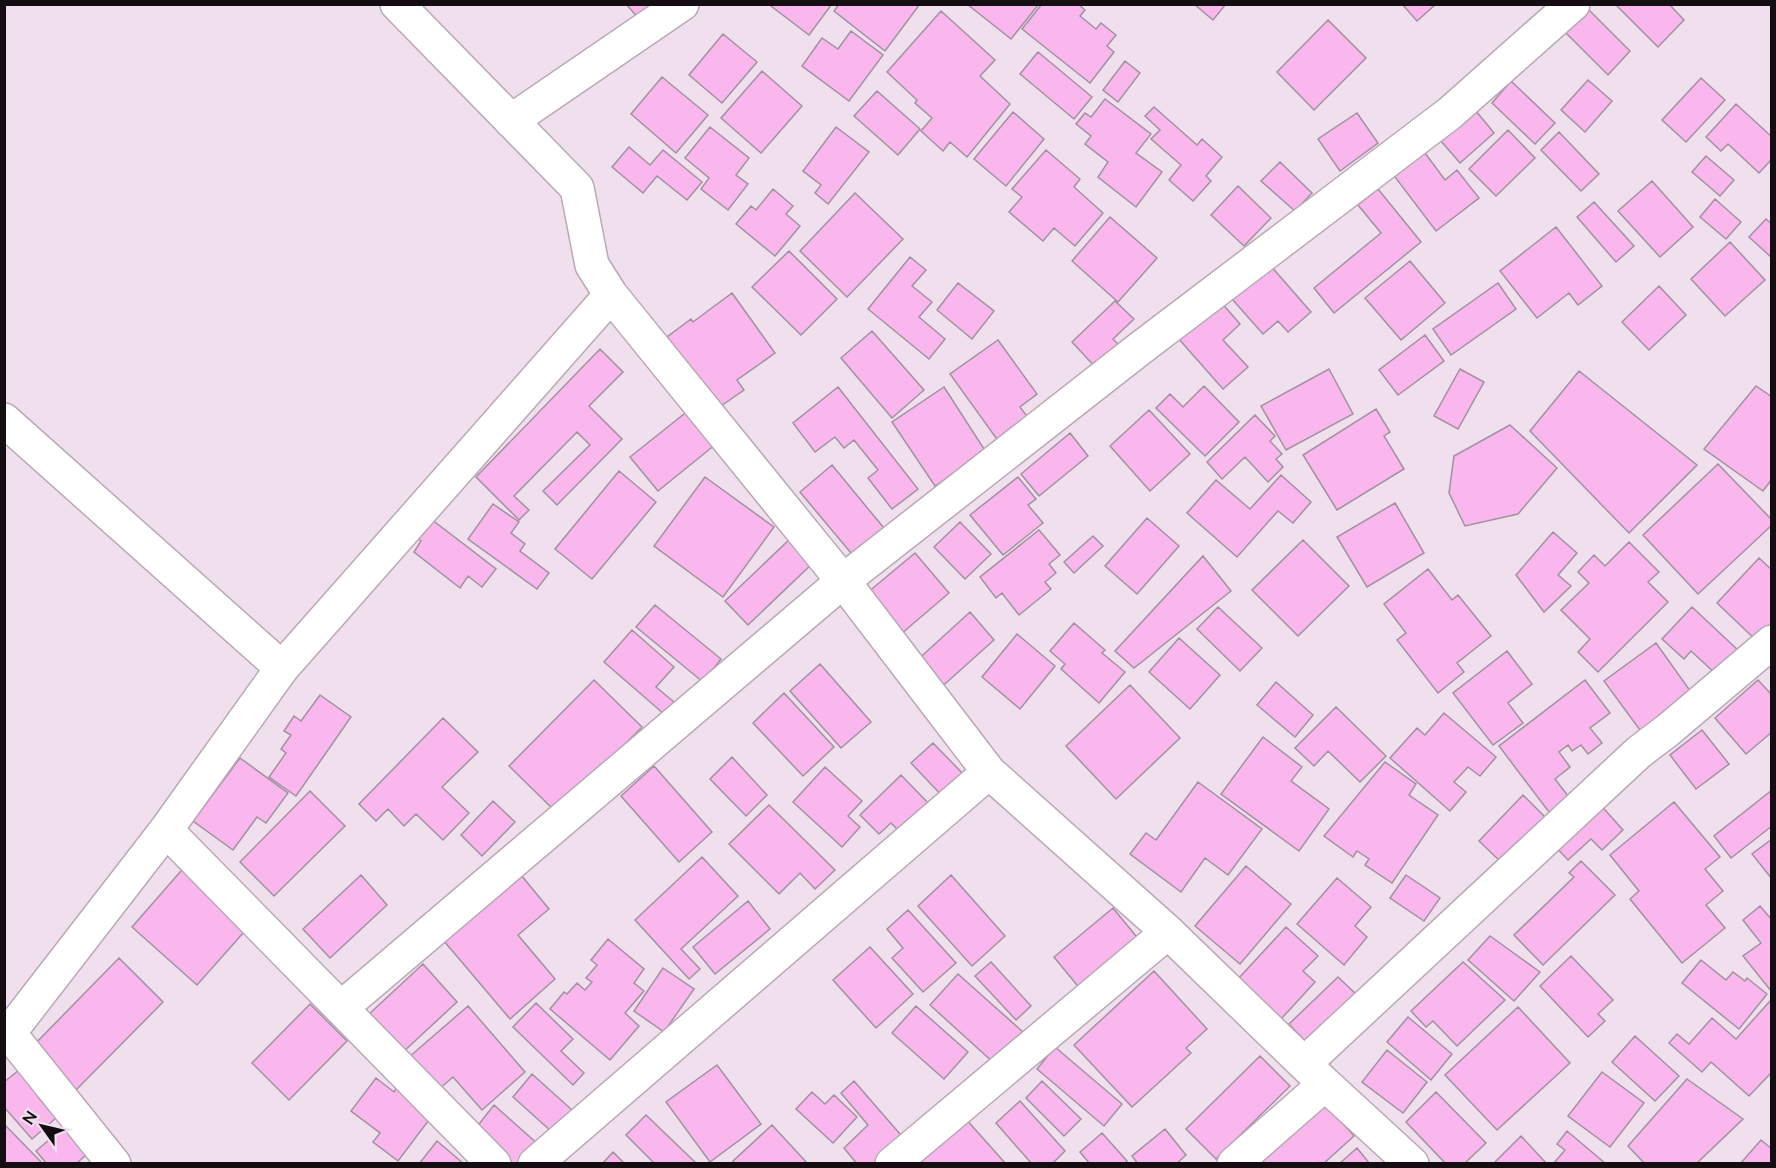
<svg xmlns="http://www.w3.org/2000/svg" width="1776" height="1168" font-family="Lato,sans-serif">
<rect width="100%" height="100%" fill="#f0dfed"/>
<path fill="#f9b7ee" stroke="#a1919e" stroke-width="1.5" d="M 626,4 L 656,4 L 640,20 Z
M 772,4 L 832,4 L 809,35 L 771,6 Z
M 839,4 L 920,4 L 885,51 L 834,11 Z
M 967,4 L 1039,4 L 1011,39 Z
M 1042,4 L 1078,4 L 1085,10 L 1080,16 L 1096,29 L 1101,23 L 1116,35 L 1107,46 L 1114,52 L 1090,83 L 1022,29 Z
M 1194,4 L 1226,4 L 1213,20 Z
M 1402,4 L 1436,4 L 1417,21 Z
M 1619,4 L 1669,4 L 1684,20 L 1658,47 L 1617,6 Z
M 1588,9 L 1630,51 L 1608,75 L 1566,33 Z
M 941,11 L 995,60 L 980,76 L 1010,104 L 967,157 L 950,142 L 943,151 L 921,131 L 932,118 L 915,103 L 917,100 L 887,72 Z
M 1328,20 L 1366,58 L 1314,110 L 1277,72 Z
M 851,31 L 883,55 L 849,101 L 802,66 L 822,38 L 838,49 Z
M 723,34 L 757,62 L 722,103 L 689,75 Z
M 1038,52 L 1092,97 L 1074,119 L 1020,74 Z
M 1125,61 L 1140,73 L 1118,102 L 1103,90 Z
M 762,71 L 802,106 L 761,153 L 721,118 Z
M 662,77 L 708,115 L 676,153 L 631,114 Z
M 1701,78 L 1725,100 L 1686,142 L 1662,120 Z
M 1588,80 L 1612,101 L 1585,132 L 1561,110 Z
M 1511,81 L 1555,123 L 1535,144 L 1492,103 Z
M 877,91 L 920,129 L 898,155 L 854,116 Z
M 1105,99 L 1151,134 L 1136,153 L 1162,172 L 1136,207 L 1098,177 L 1108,162 L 1085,144 L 1091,136 L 1076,124 L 1085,113 L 1091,117 Z
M 1736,104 L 1772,137 L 1772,159 L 1759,173 L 1728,144 L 1721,151 L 1706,137 Z
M 1154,107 L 1197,145 L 1202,139 L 1222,157 L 1206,176 L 1211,181 L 1193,201 L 1169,180 L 1181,165 L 1151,139 L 1160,130 L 1145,116 Z
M 1476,111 L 1494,133 L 1460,163 L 1441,141 Z
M 1013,112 L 1044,139 L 1006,186 L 974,159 Z
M 1357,113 L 1378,143 L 1340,171 L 1318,139 Z
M 710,127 L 749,158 L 736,175 L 748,184 L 728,210 L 701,189 L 709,178 L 685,158 Z
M 836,127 L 869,152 L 828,204 L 815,193 L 821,185 L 803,171 Z
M 1508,130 L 1535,158 L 1496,196 L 1469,169 Z
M 1559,132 L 1599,174 L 1581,191 L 1541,150 Z
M 629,147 L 650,165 L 663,150 L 702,182 L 687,200 L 657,176 L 643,193 L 612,167 Z
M 1422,149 L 1445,180 L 1457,170 L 1479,198 L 1436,231 L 1392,173 Z
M 1046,150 L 1080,179 L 1074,187 L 1103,213 L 1075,246 L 1054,228 L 1043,241 L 1009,212 L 1022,197 L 1012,189 Z
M 1706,156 L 1734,180 L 1720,196 L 1692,172 Z
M 1280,162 L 1312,193 L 1295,211 L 1261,181 Z
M 1652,181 L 1693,227 L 1660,257 L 1618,211 Z
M 1238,186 L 1271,218 L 1244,246 L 1211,215 Z
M 773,189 L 793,206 L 786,214 L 800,226 L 775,256 L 736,224 L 751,206 L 756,210 Z
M 1378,189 L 1421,242 L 1334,313 L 1314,288 L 1381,233 L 1358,205 Z
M 855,193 L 903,239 L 847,297 L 800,251 Z
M 1715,199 L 1741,222 L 1726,239 L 1700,217 Z
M 1594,202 L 1634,246 L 1616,262 L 1577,217 Z
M 1110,217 L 1157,258 L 1118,302 L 1072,261 Z
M 1766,219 L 1772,224 L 1772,258 L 1749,237 Z
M 1556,227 L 1602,286 L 1578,305 L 1569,293 L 1537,318 L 1500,271 Z
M 1730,242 L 1765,280 L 1725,316 L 1691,279 Z
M 789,251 L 837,299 L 801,335 L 752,287 Z
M 910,257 L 926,270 L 912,286 L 932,302 L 919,317 L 945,339 L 929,359 L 868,309 Z
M 1410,261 L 1445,303 L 1401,340 L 1365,298 Z
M 1270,265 L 1311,312 L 1288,332 L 1278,321 L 1263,334 L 1232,299 Z
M 958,283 L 994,311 L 972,339 L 937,310 Z
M 1498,283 L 1516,309 L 1451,355 L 1433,329 Z
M 1659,286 L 1686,315 L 1649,350 L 1622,322 Z
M 732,293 L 775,353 L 737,380 L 744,390 L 718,408 L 667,337 L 691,319 L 693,322 Z
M 1115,301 L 1134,319 L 1113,339 L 1121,347 L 1097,369 L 1072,342 Z
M 1220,301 L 1240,324 L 1223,340 L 1248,367 L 1223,389 L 1178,338 Z
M 872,331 L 924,390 L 892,418 L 841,358 Z
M 1425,335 L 1444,361 L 1398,395 L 1379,370 Z
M 998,340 L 1037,394 L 1020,407 L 1035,427 L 1004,449 L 950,374 Z
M 600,349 L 623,372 L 589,406 L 622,439 L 557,505 L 543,491 L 590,445 L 577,432 L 514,496 L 529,510 L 519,520 L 476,477 Z
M 1329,369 L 1353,414 L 1286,450 L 1261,406 Z
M 1460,369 L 1484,382 L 1458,429 L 1434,416 Z
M 1579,371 L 1697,465 L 1629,533 L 1530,431 Z
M 1204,386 L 1239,422 L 1205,456 L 1156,408 L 1170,394 L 1183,407 Z
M 1756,386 L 1772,397 L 1772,479 L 1763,491 L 1704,449 Z
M 838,387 L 918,489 L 892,509 L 868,478 L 878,470 L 854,440 L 844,448 L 835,437 L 815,452 L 793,423 Z
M 944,387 L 986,452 L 935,486 L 892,422 Z
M 1376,409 L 1390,432 L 1384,436 L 1404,469 L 1337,510 L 1303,455 Z
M 689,410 L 716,444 L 658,491 L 630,457 Z
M 1149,410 L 1190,454 L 1150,491 L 1110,446 Z
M 1255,415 L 1275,436 L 1270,441 L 1282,454 L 1276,459 L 1283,467 L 1268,482 L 1245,457 L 1222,479 L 1207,462 Z
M 1510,425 L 1557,468 L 1518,514 L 1465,526 L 1449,493 L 1454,456 Z
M 1070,433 L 1088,456 L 1039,496 L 1021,474 Z
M 1718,464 L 1772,520 L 1772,525 L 1698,594 L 1643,535 Z
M 832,465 L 888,533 L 856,559 L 800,492 Z
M 619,471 L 656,502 L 592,579 L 555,549 Z
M 1281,475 L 1311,502 L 1293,523 L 1278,511 L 1237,557 L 1187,513 L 1216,480 L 1250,509 Z
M 705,477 L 774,527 L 723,597 L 654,546 Z
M 1018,477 L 1036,499 L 1028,505 L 1043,523 L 1003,555 L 970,515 Z
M 1395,503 L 1424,553 L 1367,587 L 1337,537 Z
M 493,504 L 519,522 L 511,533 L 525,544 L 520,551 L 549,573 L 537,589 L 468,539 Z
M 1147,518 L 1179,546 L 1137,594 L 1105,566 Z
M 431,519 L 496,569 L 482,587 L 468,576 L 460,588 L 414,552 L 421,541 L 416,537 Z
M 960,522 L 991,554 L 965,579 L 934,547 Z
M 1039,530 L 1060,555 L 1049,564 L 1056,573 L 1045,582 L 1051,589 L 1019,615 L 1002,593 L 996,598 L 980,577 Z
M 1553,532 L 1577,553 L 1558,575 L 1571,586 L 1544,612 L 1516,575 Z
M 793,536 L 816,560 L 748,625 L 725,601 Z
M 1093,536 L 1103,546 L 1074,573 L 1064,562 Z
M 1303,540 L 1349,586 L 1298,636 L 1252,590 Z
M 1629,542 L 1659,572 L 1648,582 L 1668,602 L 1598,672 L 1578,652 L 1590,639 L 1561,610 L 1589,583 L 1578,572 L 1594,555 L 1605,566 Z
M 915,553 L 949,593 L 901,634 L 867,593 Z
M 1203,556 L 1231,591 L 1134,668 L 1115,651 Z
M 1759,558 L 1772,570 L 1772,632 L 1760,644 L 1717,603 Z
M 1428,569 L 1452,600 L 1458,595 L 1491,636 L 1457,663 L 1464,672 L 1438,693 L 1397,640 L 1406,633 L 1384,604 Z
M 655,605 L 721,659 L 703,682 L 636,627 Z
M 1218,607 L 1262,648 L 1240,671 L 1197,629 Z
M 1692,607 L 1739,651 L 1717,675 L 1691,651 L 1684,659 L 1662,639 Z
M 970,612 L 994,640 L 937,691 L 913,664 Z
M 1074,623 L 1105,650 L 1102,653 L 1125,672 L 1099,703 L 1061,669 L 1065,664 L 1050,651 Z
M 632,630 L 674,667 L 656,687 L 674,702 L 664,714 L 604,662 Z
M 1017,634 L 1055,666 L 1020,709 L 982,677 Z
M 1179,638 L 1220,675 L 1190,709 L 1149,672 Z
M 1656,643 L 1696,699 L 1645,737 L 1604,681 Z
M 1507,651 L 1532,684 L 1508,703 L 1523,723 L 1493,745 L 1453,693 Z
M 820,664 L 871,722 L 841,748 L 790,691 Z
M 594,680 L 642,727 L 557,813 L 509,766 Z
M 1585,680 L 1610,713 L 1590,728 L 1602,743 L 1588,754 L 1581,745 L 1572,751 L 1568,745 L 1559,752 L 1570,767 L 1555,779 L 1572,801 L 1552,816 L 1499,746 Z
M 1758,680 L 1772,695 L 1772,732 L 1746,754 L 1715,718 Z
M 1276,682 L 1313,715 L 1295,737 L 1257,705 Z
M 1130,685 L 1180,738 L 1116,799 L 1066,746 Z
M 784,693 L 834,747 L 803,776 L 753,723 Z
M 320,695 L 351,717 L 296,796 L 269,777 L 286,753 L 281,749 L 291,735 L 284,731 L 294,716 L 301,721 Z
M 1336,707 L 1386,756 L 1360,782 L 1328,751 L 1314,766 L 1295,748 Z
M 1444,713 L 1496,757 L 1480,776 L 1468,767 L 1454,782 L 1466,792 L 1450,811 L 1390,758 L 1417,728 L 1425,735 Z
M 443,718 L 478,752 L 442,787 L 469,813 L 443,840 L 416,814 L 404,826 L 388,809 L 376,821 L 359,804 Z
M 1702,730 L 1729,764 L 1696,789 L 1670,755 Z
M 1263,737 L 1302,767 L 1291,781 L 1329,809 L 1299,851 L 1221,794 Z
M 933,743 L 968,779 L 946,800 L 911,763 Z
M 732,757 L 767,795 L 746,816 L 710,779 Z
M 240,758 L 288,793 L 266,823 L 257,817 L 233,850 L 193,821 Z
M 1385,762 L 1416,784 L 1409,795 L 1438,815 L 1392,883 L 1365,865 L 1369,859 L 1357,851 L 1353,857 L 1324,836 Z
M 654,766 L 712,832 L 679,862 L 621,796 Z
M 825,767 L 862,801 L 848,816 L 860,827 L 842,847 L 793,802 Z
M 901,775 L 932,807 L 903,835 L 891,823 L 879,834 L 860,815 Z
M 1198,782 L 1262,829 L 1228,875 L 1205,858 L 1181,892 L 1130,854 L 1146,833 L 1156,840 Z
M 1772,790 L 1772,826 L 1731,858 L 1714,836 Z
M 310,791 L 345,826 L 274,896 L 240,862 Z
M 1523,795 L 1547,819 L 1503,864 L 1479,841 Z
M 493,801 L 515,822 L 482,856 L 461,835 Z
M 1597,801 L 1623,830 L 1602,850 L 1591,839 L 1568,860 L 1552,843 Z
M 1674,802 L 1720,857 L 1705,869 L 1723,891 L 1706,905 L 1725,928 L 1682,963 L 1630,899 L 1639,891 L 1610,855 Z
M 769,805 L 835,870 L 815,889 L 800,873 L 779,894 L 729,844 Z
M 1772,839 L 1772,879 L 1752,854 Z
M 702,857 L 738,896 L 681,949 L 700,969 L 689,979 L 635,920 Z
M 1581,861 L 1615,895 L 1543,965 L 1514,935 L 1574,877 L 1569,873 Z
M 187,864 L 252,923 L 197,985 L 132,927 Z
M 1246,866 L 1291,904 L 1240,964 L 1195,926 Z
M 361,875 L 387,905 L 330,958 L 303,929 Z
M 521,875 L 549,909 L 518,935 L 555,979 L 510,1019 L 444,941 Z
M 951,875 L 1005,936 L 972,966 L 918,906 Z
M 1406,875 L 1440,898 L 1424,921 L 1390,898 Z
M 1337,878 L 1371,907 L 1355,926 L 1367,937 L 1344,965 L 1297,924 Z
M 748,901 L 770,929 L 715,974 L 693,947 Z
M 1760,906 L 1772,920 L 1771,991 L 1743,956 L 1761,943 L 1743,920 Z
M 1113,908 L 1140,941 L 1081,990 L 1054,957 Z
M 908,910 L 956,963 L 923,992 L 892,958 L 903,948 L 887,929 Z
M 1286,927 L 1318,956 L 1303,971 L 1315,982 L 1281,1019 L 1238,979 Z
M 1490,936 L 1540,972 L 1514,1001 L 1468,960 Z
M 608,939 L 644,969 L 634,983 L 644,991 L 625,1013 L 639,1026 L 610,1060 L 550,1009 L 564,992 L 567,994 L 577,983 L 585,990 L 592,982 L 586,978 L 597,965 L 591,960 Z
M 870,947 L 913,994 L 876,1028 L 833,980 Z
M 1571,956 L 1613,1000 L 1598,1014 L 1605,1021 L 1588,1037 L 1540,986 Z
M 119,958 L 163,1002 L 75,1091 L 31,1048 Z
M 1701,960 L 1726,980 L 1733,972 L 1745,981 L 1747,978 L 1767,994 L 1739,1029 L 1682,983 Z
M 991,962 L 1031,1006 L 1016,1020 L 975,976 Z
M 1463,962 L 1505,1000 L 1457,1046 L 1433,1021 L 1426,1027 L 1411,1011 Z
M 423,964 L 457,1002 L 402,1053 L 368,1015 Z
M 663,968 L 694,989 L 664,1032 L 634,1011 Z
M 1154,971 L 1207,1029 L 1186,1048 L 1191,1053 L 1132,1107 L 1074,1045 Z
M 958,974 L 1023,1032 L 995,1064 L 930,1005 Z
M 1338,977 L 1358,996 L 1309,1045 L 1289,1024 Z
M 1770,1001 L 1772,1003 L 1772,1072 L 1749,1096 L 1711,1062 L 1702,1072 L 1669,1043 L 1677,1034 L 1689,1044 L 1712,1018 L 1736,1039 Z
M 536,1003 L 573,1039 L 561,1051 L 584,1073 L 573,1085 L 513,1027 Z
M 310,1004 L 347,1041 L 289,1100 L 252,1063 Z
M 468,1006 L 525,1072 L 482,1110 L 453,1077 L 437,1091 L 408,1058 Z
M 916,1006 L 968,1052 L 944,1079 L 892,1033 Z
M 1518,1007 L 1570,1063 L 1497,1130 L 1445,1075 Z
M 1408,1017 L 1452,1054 L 1431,1080 L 1387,1042 Z
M 1635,1036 L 1679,1076 L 1655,1101 L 1612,1062 Z
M 1055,1047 L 1122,1104 L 1104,1126 L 1037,1069 Z
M 1387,1050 L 1427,1082 L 1403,1113 L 1362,1082 Z
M 1260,1056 L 1290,1086 L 1216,1159 L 1186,1129 Z
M 717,1065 L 761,1124 L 710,1162 L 666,1102 Z
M 24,1066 L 45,1091 L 38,1097 L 56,1118 L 32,1139 L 4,1107 L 4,1082 Z
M 1602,1072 L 1644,1103 L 1610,1147 L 1568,1116 Z
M 532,1074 L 572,1110 L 552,1132 L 513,1097 Z
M 376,1078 L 394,1092 L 402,1080 L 438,1108 L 398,1161 L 373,1142 L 380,1133 L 351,1111 Z
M 1687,1079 L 1743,1119 L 1696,1164 L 1645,1164 L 1628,1146 Z
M 854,1081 L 906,1141 L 880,1164 L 857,1164 L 844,1148 L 868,1125 L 841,1093 Z
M 1042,1081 L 1081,1119 L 1064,1136 L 1026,1098 Z
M 812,1092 L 825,1104 L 834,1095 L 857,1117 L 833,1143 L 796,1109 Z
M 1436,1092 L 1486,1143 L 1464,1164 L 1446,1164 L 1406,1122 Z
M 1322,1100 L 1354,1136 L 1323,1164 L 1262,1164 L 1257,1158 Z
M 1020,1101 L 1065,1151 L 1052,1164 L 1032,1164 L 996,1123 Z
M 494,1105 L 539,1145 L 523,1164 L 507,1164 L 472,1133 Z
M 646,1115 L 697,1164 L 655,1164 L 626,1135 Z
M 965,1118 L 1006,1164 L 921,1164 L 918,1160 Z
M 4,1124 L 43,1164 L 4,1164 Z
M 772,1125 L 808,1164 L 736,1164 L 733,1161 Z
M 64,1127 L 87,1154 L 76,1164 L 47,1164 L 36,1151 Z
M 1165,1129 L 1186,1155 L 1176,1164 L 1138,1164 L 1132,1156 Z
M 1567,1131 L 1606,1164 L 1553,1164 L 1565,1150 L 1557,1144 Z
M 1102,1133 L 1127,1161 L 1124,1164 L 1090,1164 L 1080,1152 Z
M 1521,1136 L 1547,1164 L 1493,1164 Z
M 1761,1140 L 1772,1149 L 1772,1164 L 1740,1164 Z
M 437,1141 L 464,1164 L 419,1164 Z
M 1357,1148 L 1370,1164 L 1339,1164 Z
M 613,1152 L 625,1164 L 602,1164 Z"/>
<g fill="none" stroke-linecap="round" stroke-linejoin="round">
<defs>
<path id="street" d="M 397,4 L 577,188 L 592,265 L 611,295 L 843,581 L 989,772 L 1168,932 L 1325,1084 L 1412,1164
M 511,121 L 682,4
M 4,420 L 282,668
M 166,830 L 494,1164
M 341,1008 L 843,581 L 1138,350 L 1450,113 L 1573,4
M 4,1033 L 9,1033 L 166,830 L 282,668 L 611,295
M 9,1033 L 114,1164
M 1305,1063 L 1639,752 L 1668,730 L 1772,642
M 535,1164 L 989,772
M 892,1164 L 1168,932
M 1234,1164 L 1325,1084"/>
</defs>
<use href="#street" stroke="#b9a9b6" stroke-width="36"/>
<use href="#street" stroke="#fff" stroke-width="33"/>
</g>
<rect width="1776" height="1168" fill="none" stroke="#140e13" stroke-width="12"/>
<g transform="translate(42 1126) rotate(304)" stroke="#f0dfed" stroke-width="4.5" paint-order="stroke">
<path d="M0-4.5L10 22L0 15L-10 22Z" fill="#140e13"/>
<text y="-9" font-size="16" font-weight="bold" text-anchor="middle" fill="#140e13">N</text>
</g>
</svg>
